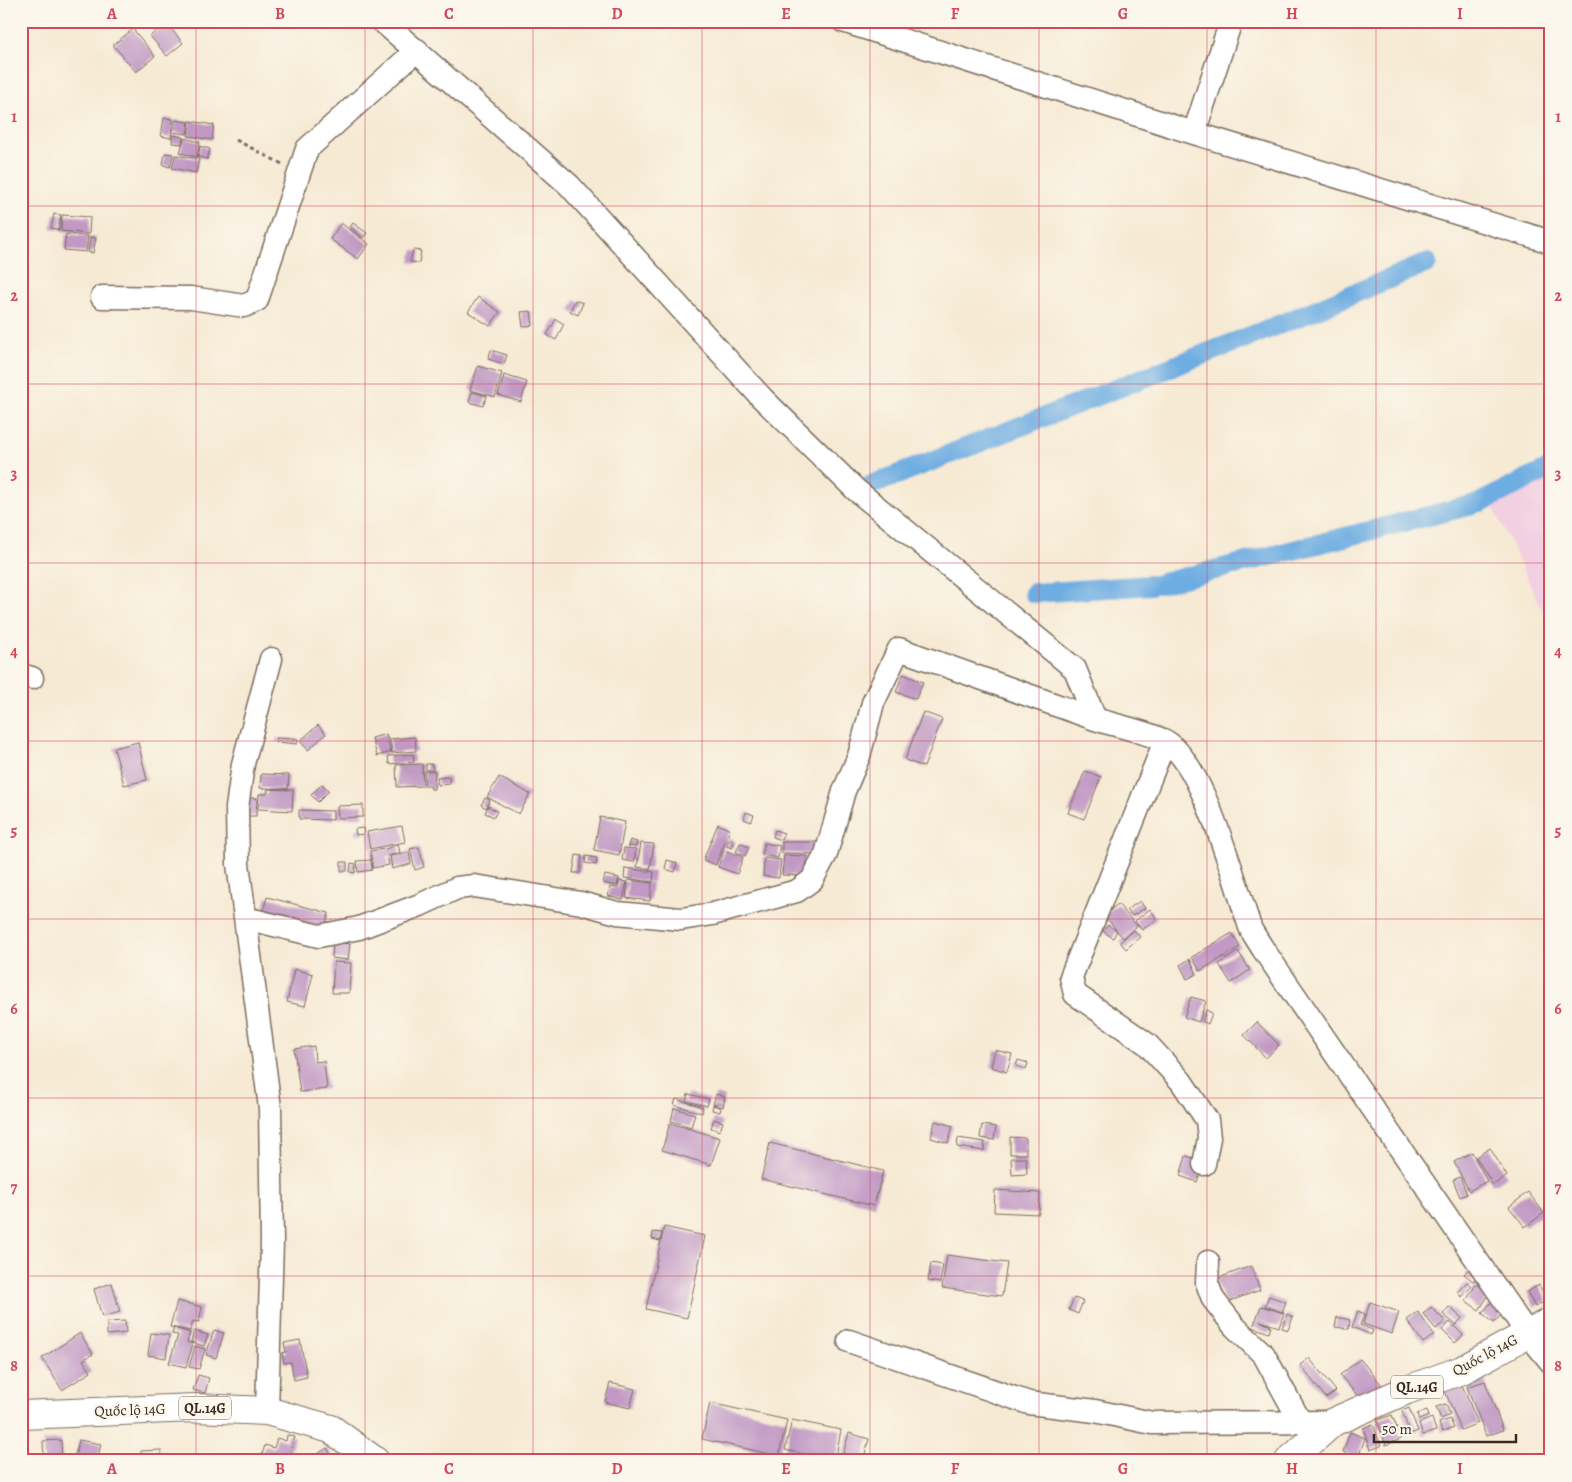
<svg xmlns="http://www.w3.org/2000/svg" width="1572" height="1482" font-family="Alegreya,serif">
<rect width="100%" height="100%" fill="#fbf7ec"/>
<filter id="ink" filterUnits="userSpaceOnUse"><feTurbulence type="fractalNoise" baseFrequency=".02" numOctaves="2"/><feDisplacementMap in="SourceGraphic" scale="10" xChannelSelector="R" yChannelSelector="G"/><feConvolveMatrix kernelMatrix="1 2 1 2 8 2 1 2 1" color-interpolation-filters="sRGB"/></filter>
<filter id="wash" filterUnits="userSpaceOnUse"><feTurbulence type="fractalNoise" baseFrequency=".0096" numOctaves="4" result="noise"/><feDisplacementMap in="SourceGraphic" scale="20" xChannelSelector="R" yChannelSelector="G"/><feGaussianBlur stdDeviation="1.12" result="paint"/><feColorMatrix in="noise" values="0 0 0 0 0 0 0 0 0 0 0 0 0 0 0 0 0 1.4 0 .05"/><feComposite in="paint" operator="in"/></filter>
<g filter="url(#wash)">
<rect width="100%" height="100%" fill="#f6ead4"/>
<path fill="#f2cfe1" d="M 1551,478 L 1551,628 L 1493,507 Z"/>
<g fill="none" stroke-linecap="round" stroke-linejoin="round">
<path stroke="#6eade1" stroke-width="20" d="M 861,489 L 1286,322 L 1427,263
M 1481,502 L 1551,468
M 1159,584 L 1472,505
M 1034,593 L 1151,585"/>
</g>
<g id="blocks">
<path fill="#c199c4" d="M 166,23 L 183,43 L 167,56 L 150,36 Z
M 133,29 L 155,56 L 136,72 L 113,45 Z
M 164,118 L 173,119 L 171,138 L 161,136 Z
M 175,120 L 189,122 L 187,134 L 173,132 Z
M 190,121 L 214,125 L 212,140 L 188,136 Z
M 173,135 L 183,137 L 182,144 L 172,143 Z
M 184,138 L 200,142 L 197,157 L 180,153 Z
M 200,146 L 210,149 L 207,159 L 198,157 Z
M 165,153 L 173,154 L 170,167 L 163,165 Z
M 175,155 L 199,159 L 196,173 L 172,168 Z
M 54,214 L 61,215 L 59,230 L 51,228 Z
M 62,215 L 90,217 L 89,234 L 61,231 Z
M 341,223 L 369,244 L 358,259 L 330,239 Z
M 353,223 L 367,233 L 363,238 L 350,227 Z
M 66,234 L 88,236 L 86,252 L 64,250 Z
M 90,237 L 96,238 L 93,253 L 88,252 Z
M 413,250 L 421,251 L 419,263 L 410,262 Z
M 478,297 L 500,312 L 490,326 L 468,312 Z
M 575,300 L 583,303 L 578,315 L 570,311 Z
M 531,311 L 533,325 L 523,327 L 521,312 Z
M 556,319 L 564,324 L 556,340 L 547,335 Z
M 491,350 L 507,355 L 504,364 L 488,359 Z
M 478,366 L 502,373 L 495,397 L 470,390 Z
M 504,375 L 527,382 L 521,402 L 498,395 Z
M 472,392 L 487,396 L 483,406 L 469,402 Z
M 903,674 L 923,682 L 916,699 L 896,692 Z
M 923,712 L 942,719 L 924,767 L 905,760 Z
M 318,725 L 326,734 L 308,750 L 300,741 Z
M 386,734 L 391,752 L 377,756 L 372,738 Z
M 415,737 L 416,751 L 392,753 L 390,739 Z
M 276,738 L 298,739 L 297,744 L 276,742 Z
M 138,742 L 147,780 L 124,785 L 114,748 Z
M 413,754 L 414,762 L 389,764 L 388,756 Z
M 422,764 L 423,786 L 397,787 L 396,765 Z
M 426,764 L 432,764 L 433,770 L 426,770 Z
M 424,771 L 435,771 L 434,789 L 431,789 L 430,786 L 425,786 Z
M 1085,771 L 1101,777 L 1084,819 L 1068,813 Z
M 261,774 L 289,775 L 288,789 L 260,788 Z
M 449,777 L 450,784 L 438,785 L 437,778 Z
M 499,777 L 530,794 L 519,814 L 487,797 Z
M 322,784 L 329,791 L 318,802 L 311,795 Z
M 268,789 L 293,790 L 292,811 L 258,809 L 259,794 L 267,794 Z
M 248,798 L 257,798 L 256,816 L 247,816 Z
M 485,798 L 490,800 L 486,808 L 481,805 Z
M 363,805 L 363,817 L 338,818 L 337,806 Z
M 488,806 L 497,811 L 494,817 L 485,813 Z
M 299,810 L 333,811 L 333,820 L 299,819 Z
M 746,812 L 754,815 L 751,822 L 744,819 Z
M 600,817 L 625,822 L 619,855 L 594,850 Z
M 718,824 L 730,830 L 716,865 L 703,860 Z
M 402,826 L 405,842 L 370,849 L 367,832 Z
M 363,828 L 364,834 L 356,835 L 355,829 Z
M 775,830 L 784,833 L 781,840 L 773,837 Z
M 729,839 L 735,841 L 732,848 L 726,846 Z
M 630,840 L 637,842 L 636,847 L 628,846 Z
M 782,842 L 818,842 L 818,854 L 782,853 Z
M 641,843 L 654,844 L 650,869 L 637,867 Z
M 740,843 L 749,847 L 745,856 L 736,852 Z
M 764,843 L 780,846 L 778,858 L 762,855 Z
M 398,844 L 400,853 L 387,856 L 389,865 L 373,868 L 370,851 L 386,849 Z
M 419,847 L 424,867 L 415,870 L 410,849 Z
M 624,848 L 636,849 L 634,862 L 622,860 Z
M 724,850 L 743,857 L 737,874 L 718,867 Z
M 409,852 L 411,864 L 392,869 L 390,856 Z
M 576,855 L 582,856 L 580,873 L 573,873 Z
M 784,855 L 807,856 L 806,876 L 782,875 Z
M 586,856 L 597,858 L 596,865 L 585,863 Z
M 764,858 L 781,860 L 779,878 L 763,876 Z
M 371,860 L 372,870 L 358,872 L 357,861 Z
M 667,860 L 677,863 L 675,872 L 665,869 Z
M 341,862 L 347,862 L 347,871 L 341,871 Z
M 351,863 L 356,864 L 355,873 L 350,872 Z
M 625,868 L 654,872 L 653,882 L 624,878 Z
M 605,875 L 619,878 L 617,886 L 603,883 Z
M 628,880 L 652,883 L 650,901 L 626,898 Z
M 619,881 L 627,882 L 623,900 L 608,896 L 610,887 L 618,888 Z
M 267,897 L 329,913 L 324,931 L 262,915 Z
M 1140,901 L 1145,908 L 1132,916 L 1127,910 Z
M 1118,904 L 1137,926 L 1123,938 L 1104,915 Z
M 1150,909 L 1157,919 L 1142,930 L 1135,921 Z
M 1108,925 L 1117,931 L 1113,938 L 1103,931 Z
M 1134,930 L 1140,937 L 1126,949 L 1120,942 Z
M 1232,933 L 1240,947 L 1200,971 L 1192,957 Z
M 333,942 L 350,944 L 348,960 L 332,958 Z
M 1238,951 L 1250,970 L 1231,983 L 1219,964 Z
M 1190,959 L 1197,974 L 1187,979 L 1180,965 Z
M 334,962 L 351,963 L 349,993 L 332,993 Z
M 294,969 L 313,974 L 305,1006 L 287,1002 Z
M 1191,997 L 1206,1001 L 1199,1022 L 1184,1017 Z
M 1206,1010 L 1212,1013 L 1208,1024 L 1202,1021 Z
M 1257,1022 L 1279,1045 L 1266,1058 L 1244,1035 Z
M 314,1046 L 315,1062 L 324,1061 L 327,1089 L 300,1092 L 294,1049 Z
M 995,1050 L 1012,1054 L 1007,1072 L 991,1067 Z
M 1018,1060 L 1028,1063 L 1026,1069 L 1016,1066 Z
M 688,1094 L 709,1099 L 707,1106 L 686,1101 Z
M 716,1094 L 725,1097 L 723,1107 L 713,1104 Z
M 676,1099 L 703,1107 L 702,1113 L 674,1105 Z
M 713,1105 L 721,1108 L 720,1112 L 712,1110 Z
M 674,1108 L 695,1114 L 691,1127 L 671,1121 Z
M 714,1119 L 723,1122 L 720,1131 L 711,1128 Z
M 935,1121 L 953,1126 L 948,1143 L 931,1138 Z
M 670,1123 L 720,1138 L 711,1165 L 662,1150 Z
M 982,1125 L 996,1127 L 994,1140 L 980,1138 Z
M 1010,1137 L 1026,1138 L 1026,1154 L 1010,1154 Z
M 958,1138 L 985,1142 L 984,1151 L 957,1147 Z
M 770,1143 L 883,1171 L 874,1206 L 761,1179 Z
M 1490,1148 L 1507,1176 L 1493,1185 L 1476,1157 Z
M 1472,1152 L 1487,1181 L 1469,1191 L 1454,1162 Z
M 1186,1156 L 1204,1161 L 1197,1182 L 1180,1176 Z
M 1011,1158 L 1026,1158 L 1027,1174 L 1012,1175 Z
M 1460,1177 L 1467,1194 L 1460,1197 L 1453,1180 Z
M 995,1190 L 1040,1193 L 1039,1214 L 994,1212 Z
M 1528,1192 L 1544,1213 L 1525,1227 L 1509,1207 Z
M 664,1227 L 705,1236 L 687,1318 L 646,1309 Z
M 653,1232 L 662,1233 L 660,1241 L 652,1239 Z
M 947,1255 L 1007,1263 L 1002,1296 L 942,1288 Z
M 931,1263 L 943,1265 L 940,1283 L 928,1281 Z
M 1251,1266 L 1260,1290 L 1225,1303 L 1216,1279 Z
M 1470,1268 L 1479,1275 L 1473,1281 L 1464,1274 Z
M 1467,1282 L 1472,1286 L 1462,1297 L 1457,1292 Z
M 112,1283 L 120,1312 L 102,1317 L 94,1289 Z
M 1476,1284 L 1490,1293 L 1479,1310 L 1466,1301 Z
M 1539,1285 L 1547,1300 L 1535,1307 L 1527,1292 Z
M 1269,1296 L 1286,1302 L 1282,1312 L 1265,1306 Z
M 1074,1298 L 1083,1301 L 1078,1314 L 1069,1310 Z
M 1494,1299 L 1506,1309 L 1494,1323 L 1482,1313 Z
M 177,1301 L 202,1307 L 199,1322 L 193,1321 L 190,1331 L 170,1327 Z
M 1370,1302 L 1399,1312 L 1392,1334 L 1363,1324 Z
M 1261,1306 L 1284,1313 L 1279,1327 L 1260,1321 L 1271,1326 L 1269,1333 L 1253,1327 Z
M 1431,1307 L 1445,1321 L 1436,1329 L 1423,1314 Z
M 1449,1307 L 1462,1318 L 1456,1325 L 1443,1314 Z
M 1358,1311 L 1365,1314 L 1360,1325 L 1373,1330 L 1371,1335 L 1352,1327 Z
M 1418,1312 L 1434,1335 L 1423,1343 L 1407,1320 Z
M 1287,1314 L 1293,1317 L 1288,1330 L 1282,1328 Z
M 1337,1317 L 1350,1320 L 1349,1329 L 1335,1327 Z
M 125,1321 L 126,1333 L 107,1335 L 107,1322 Z
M 1450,1322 L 1463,1335 L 1455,1343 L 1442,1330 Z
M 174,1328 L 190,1333 L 187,1342 L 193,1344 L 186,1367 L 169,1363 L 178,1335 L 172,1334 Z
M 214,1330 L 224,1333 L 216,1358 L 206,1355 Z
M 194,1331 L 208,1335 L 204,1346 L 191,1342 Z
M 80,1333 L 93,1354 L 83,1360 L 91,1372 L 62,1390 L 42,1358 Z
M 151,1333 L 169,1335 L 166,1358 L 148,1355 Z
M 300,1340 L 307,1377 L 294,1380 L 291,1362 L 284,1363 L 282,1353 L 286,1352 L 284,1343 Z
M 195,1346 L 205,1349 L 199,1369 L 189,1367 Z
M 1309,1358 L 1336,1391 L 1326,1398 L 1300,1365 Z
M 1360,1359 L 1382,1385 L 1362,1401 L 1340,1375 Z
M 198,1375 L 209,1378 L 205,1393 L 193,1390 Z
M 1485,1381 L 1503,1430 L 1486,1436 L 1467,1387 Z
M 610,1383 L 635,1389 L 630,1408 L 605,1402 Z
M 1462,1385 L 1478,1423 L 1461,1430 L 1445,1391 Z
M 710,1403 L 787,1420 L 779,1456 L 702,1439 Z
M 1446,1404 L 1450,1415 L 1441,1419 L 1436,1407 Z
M 1409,1408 L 1418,1431 L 1410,1434 L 1402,1411 Z
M 1427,1410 L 1429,1416 L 1419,1420 L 1417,1414 Z
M 1392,1415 L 1401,1439 L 1386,1445 L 1377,1420 Z
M 1432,1418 L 1436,1431 L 1423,1435 L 1419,1423 Z
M 1450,1419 L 1454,1428 L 1442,1432 L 1439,1423 Z
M 792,1420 L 841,1430 L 835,1461 L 785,1450 Z
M 1373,1424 L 1381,1446 L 1370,1450 L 1363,1428 Z
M 1350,1432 L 1365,1438 L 1358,1458 L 1343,1452 Z
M 849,1433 L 869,1439 L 863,1461 L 841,1461 Z
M 287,1435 L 295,1437 L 287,1461 L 260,1461 L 265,1445 L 274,1448 L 277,1438 L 286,1441 Z
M 61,1440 L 62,1461 L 44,1461 L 43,1441 Z
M 79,1440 L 101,1444 L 97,1461 L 74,1461 Z
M 327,1448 L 335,1461 L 307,1461 Z
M 161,1450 L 161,1461 L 141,1461 L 141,1451 Z
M 1159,1455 L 1161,1461 L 1146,1461 L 1146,1458 Z"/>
</g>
</g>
<g filter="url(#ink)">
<use href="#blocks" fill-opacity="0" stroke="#7c6d5e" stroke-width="1"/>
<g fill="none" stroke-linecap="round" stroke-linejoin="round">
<defs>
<path id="minor" d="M 382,21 L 569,185 L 762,398 L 856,490 L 1075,669 L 1095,719 C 1117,726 1144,731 1165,741 C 1203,761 1236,887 1251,930 L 1263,949 L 1527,1333 L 1551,1362
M 843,21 L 1194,133 L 1551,242
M 1194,133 L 1231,21
M 102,297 L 191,298 L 244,306 L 257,300 L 307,149 L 417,50
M 21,675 L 32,678
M 1165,741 L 1071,977 L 1075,994 L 1147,1044 L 1181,1081 L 1207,1120 L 1209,1138 L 1204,1164
M 245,918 L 319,936 L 359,928 L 420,905 L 457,888 L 474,886 L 581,903 L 617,913 L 681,919 L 713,914 L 797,891 L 812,880 L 826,854 L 844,791 L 859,756 L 873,703 L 899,649 L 1095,719
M 1208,1262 L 1207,1283 L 1213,1299 L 1234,1326 L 1264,1355 L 1300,1421
M 849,1341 L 1029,1403 L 1095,1411 L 1152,1423 L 1333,1422
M 267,1411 L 272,1242 L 270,1108 L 238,864 L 237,808 L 243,764 L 271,659"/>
<path id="primary" d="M 21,1415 L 195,1408 L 267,1411 L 331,1429 L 375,1461
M 1289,1461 L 1333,1422 L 1407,1390 L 1462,1370 L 1551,1321"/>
</defs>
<use href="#minor" stroke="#7c6d5e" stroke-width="25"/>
<use href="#primary" stroke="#7c6d5e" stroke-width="30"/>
<path stroke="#7c6d5e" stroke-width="3" stroke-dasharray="4 4" stroke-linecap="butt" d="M 236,140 L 282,164"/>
<use href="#minor" stroke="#fff" stroke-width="22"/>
<use href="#primary" stroke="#fff" stroke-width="28"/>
</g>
</g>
<path fill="none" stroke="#d1495b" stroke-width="1" stroke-opacity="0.55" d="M 196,21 L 196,1461M 365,21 L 365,1461M 533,21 L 533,1461M 702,21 L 702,1461M 870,21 L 870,1461M 1039,21 L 1039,1461M 1207,21 L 1207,1461M 1376,21 L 1376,1461M 21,206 L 1551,206M 21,384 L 1551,384M 21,563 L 1551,563M 21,741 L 1551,741M 21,919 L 1551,919M 21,1098 L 1551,1098M 21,1276 L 1551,1276"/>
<g text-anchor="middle" stroke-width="5" stroke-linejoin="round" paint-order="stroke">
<g fill="#fbf7ec" stroke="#75685c" stroke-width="1">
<rect x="1391" y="1375.5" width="52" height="23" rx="4"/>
<rect x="179" y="1396.5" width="52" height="23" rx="4"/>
</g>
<g font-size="14" font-weight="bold" fill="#3b2a1e">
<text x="1417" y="1392">QL.14G</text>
<text x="205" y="1413">QL.14G</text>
</g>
<g font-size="15" fill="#3b2a1e" stroke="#fbf7ec">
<text transform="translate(1485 1355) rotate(-28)" y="5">Quốc lộ 14G</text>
<text transform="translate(130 1410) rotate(-2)" y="5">Quốc lộ 14G</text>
</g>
</g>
<rect width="1572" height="1482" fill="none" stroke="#fbf7ec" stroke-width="55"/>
<path d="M1374 1434v8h142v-8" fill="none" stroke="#3b2a1e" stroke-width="2.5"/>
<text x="1382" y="1434" font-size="15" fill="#3b2a1e" stroke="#fbf7ec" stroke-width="4" paint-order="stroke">50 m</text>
<rect x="28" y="28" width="1516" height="1426" fill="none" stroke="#d1495b" stroke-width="2"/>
<g font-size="16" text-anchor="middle" font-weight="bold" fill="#d1495b">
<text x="112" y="19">A</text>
<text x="280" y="19">B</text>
<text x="449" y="19">C</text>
<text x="617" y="19">D</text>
<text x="786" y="19">E</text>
<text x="955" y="19">F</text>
<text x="1123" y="19">G</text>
<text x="1292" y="19">H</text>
<text x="1460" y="19">I</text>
<text x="14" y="122">1</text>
<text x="1558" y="122">1</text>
<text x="14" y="301">2</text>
<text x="1558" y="301">2</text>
<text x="14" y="479">3</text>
<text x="1558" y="479">3</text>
<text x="14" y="657">4</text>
<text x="1558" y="657">4</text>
<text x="14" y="836">5</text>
<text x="1558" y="836">5</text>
<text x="14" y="1014">6</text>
<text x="1558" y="1014">6</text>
<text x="14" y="1193">7</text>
<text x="1558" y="1193">7</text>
<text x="14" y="1371">8</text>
<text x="1558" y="1371">8</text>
<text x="112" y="1474">A</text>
<text x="280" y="1474">B</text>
<text x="449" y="1474">C</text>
<text x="617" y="1474">D</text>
<text x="786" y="1474">E</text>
<text x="955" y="1474">F</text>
<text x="1123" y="1474">G</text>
<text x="1292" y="1474">H</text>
<text x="1460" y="1474">I</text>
</g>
</svg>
